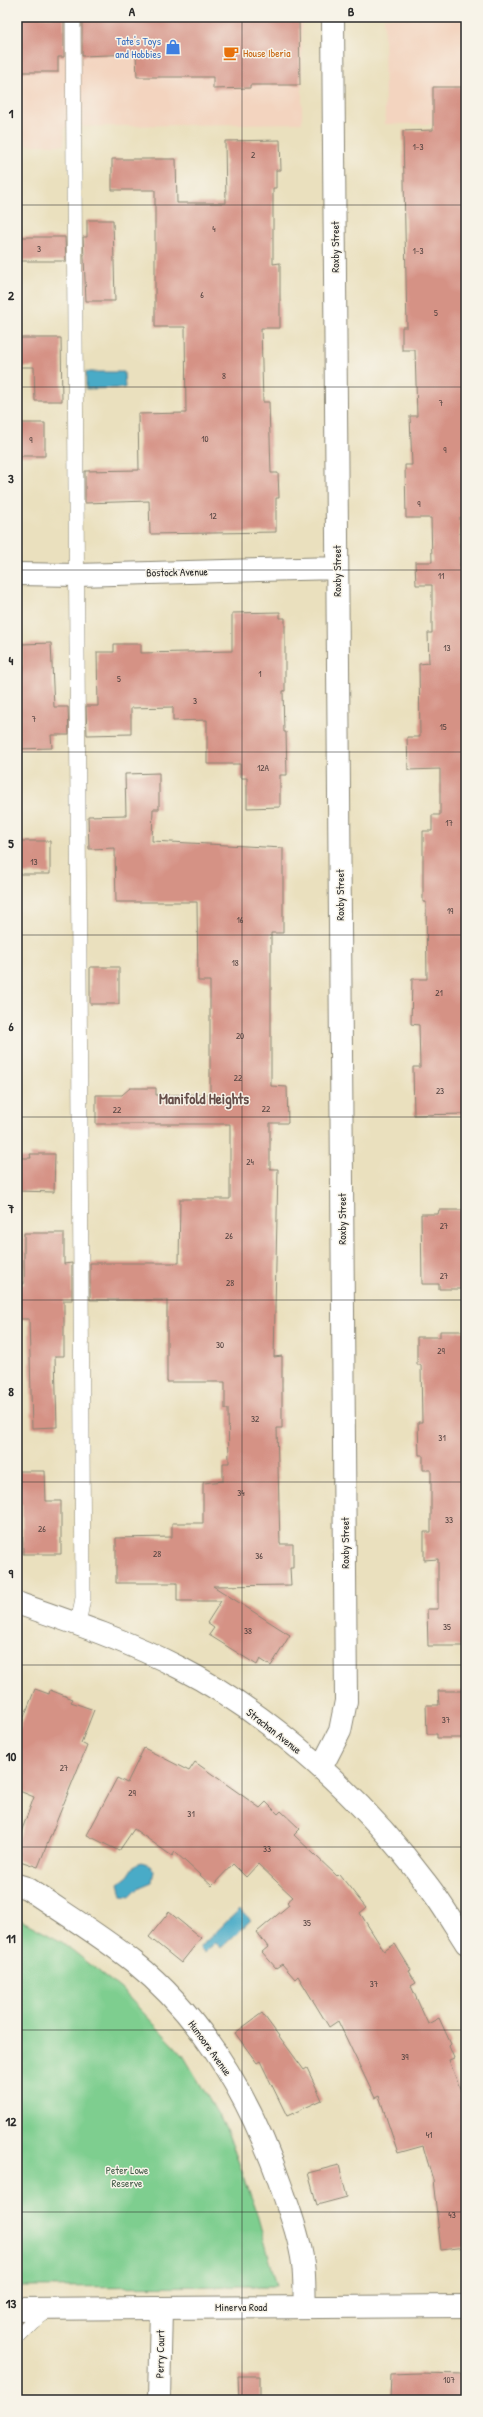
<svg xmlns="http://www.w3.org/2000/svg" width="483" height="2417" font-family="'Patrick Hand',sans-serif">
<rect width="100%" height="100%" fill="#f7f3e8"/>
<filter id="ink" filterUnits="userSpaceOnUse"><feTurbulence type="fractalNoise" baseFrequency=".025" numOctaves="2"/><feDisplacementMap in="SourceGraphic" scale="8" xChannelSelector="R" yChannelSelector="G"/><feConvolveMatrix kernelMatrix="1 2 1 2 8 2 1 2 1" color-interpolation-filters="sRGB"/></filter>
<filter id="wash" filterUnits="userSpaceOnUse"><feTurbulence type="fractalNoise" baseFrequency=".012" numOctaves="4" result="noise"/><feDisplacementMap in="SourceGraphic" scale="16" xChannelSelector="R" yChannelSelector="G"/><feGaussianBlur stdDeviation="0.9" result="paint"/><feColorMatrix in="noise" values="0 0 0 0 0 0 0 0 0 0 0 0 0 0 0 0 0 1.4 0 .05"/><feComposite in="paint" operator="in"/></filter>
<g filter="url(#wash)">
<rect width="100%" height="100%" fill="#eae0be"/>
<path fill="#f3d4bf" d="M 17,17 L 302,17 L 302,123 L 65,127 L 64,145 L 17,145 Z
M 384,17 L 466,17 L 466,124 L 385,124 Z"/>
<path fill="#7ece8f" stroke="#547c5d" d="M 17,1918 L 62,1942 L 121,1989 L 183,2055 L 226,2128 L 255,2207 L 277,2286 L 17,2287 Z"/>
<path fill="#48abc7" stroke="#3a6b79" d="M 86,372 L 124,372 L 125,388 L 86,389 Z
M 142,1862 L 150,1865 L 154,1871 L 152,1882 L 140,1887 L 131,1896 L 122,1895 L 119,1883 L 128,1876 L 136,1864 Z
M 240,1909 L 251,1920 L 221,1948 L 216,1942 L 204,1953 L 199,1948 Z"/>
<g id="blocks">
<path fill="#d59285" d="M 17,17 L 64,17 L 64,57 L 58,57 L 58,72 L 17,72 Z
M 82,17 L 299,17 L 300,85 L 250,85 L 250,88 L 213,89 L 213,77 L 137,77 L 136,54 L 82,56 Z
M 433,87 L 466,87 L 466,517 L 460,517 L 460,566 L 466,566 L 466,1114 L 414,1115 L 413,1067 L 420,1067 L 419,1025 L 411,1024 L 412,979 L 427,979 L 426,902 L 423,902 L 423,831 L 432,831 L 432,815 L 440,815 L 440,769 L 408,770 L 407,737 L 420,737 L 419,664 L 429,663 L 428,633 L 432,633 L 432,585 L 416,585 L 415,562 L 432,562 L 431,518 L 406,518 L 405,465 L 412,465 L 410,416 L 417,416 L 415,350 L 402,350 L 402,327 L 407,327 L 403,131 L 433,130 Z
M 280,140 L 281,170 L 276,170 L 276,188 L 273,188 L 273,264 L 280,263 L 280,328 L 261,328 L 263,402 L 269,402 L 271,473 L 278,473 L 279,498 L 276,498 L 276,532 L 150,534 L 149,501 L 85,503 L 85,471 L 139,470 L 138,414 L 186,413 L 185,327 L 155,327 L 155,190 L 112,190 L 112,159 L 176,159 L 177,203 L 226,203 L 225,141 Z
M 87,220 L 113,220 L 115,301 L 86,301 L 83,237 L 87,237 Z
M 17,237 L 65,237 L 66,261 L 17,261 Z
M 17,338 L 61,338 L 62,401 L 35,401 L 34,367 L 18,367 Z
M 17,423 L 45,423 L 45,456 L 17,456 Z
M 280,612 L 280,618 L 285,618 L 285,691 L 283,691 L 284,732 L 286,732 L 287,775 L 280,775 L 280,807 L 247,808 L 247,778 L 240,778 L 240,764 L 207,764 L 207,720 L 173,721 L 173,707 L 131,708 L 131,734 L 87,735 L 86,706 L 98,706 L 97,652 L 114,652 L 114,644 L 141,644 L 141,653 L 232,651 L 232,613 Z
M 51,643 L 54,707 L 68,707 L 69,735 L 51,735 L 52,748 L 17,749 L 17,666 L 22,666 L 22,644 Z
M 159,773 L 159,809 L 153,809 L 152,841 L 283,848 L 283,933 L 271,933 L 271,1086 L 287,1087 L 288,1123 L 270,1123 L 270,1169 L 278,1169 L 274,1357 L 282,1356 L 282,1428 L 277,1428 L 280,1544 L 293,1544 L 293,1568 L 290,1568 L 291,1585 L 213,1586 L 290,1635 L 271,1666 L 260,1659 L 257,1665 L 209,1635 L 214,1628 L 207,1623 L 221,1601 L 177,1601 L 177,1583 L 116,1583 L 116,1538 L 172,1537 L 172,1523 L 203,1523 L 203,1483 L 223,1481 L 223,1463 L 229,1463 L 228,1409 L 225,1409 L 225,1382 L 167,1382 L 167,1300 L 90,1300 L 90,1263 L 179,1263 L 180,1199 L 230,1199 L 230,1124 L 96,1124 L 96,1095 L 122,1095 L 130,1088 L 156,1088 L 156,1095 L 210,1094 L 210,981 L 198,981 L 197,902 L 116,902 L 115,848 L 89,849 L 88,816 L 126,815 L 125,774 Z
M 17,841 L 50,841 L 50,874 L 17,874 Z
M 90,967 L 119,967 L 119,1004 L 90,1004 Z
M 30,1154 L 55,1154 L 54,1192 L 17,1191 L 17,1158 L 31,1158 Z
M 439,1210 L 466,1210 L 466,1289 L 439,1289 L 439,1284 L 422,1284 L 421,1214 L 438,1214 Z
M 24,1233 L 64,1233 L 64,1264 L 72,1263 L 72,1300 L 64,1300 L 64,1356 L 55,1356 L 57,1427 L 32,1428 L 29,1319 L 17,1319 L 17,1284 L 24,1284 Z
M 440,1331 L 466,1331 L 466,1646 L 428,1646 L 427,1609 L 438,1609 L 438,1559 L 424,1560 L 424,1532 L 431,1532 L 431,1470 L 423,1470 L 423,1455 L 419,1455 L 418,1422 L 422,1422 L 421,1365 L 417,1365 L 417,1337 L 440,1337 Z
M 17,1471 L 45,1471 L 46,1501 L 61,1501 L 61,1554 L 23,1554 L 22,1504 L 17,1504 Z
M 35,1689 L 49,1694 L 50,1690 L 73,1699 L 71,1702 L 94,1710 L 81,1743 L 87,1746 L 38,1867 L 17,1860 L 17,1843 L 34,1797 L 17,1790 L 17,1735 Z
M 438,1691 L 466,1691 L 466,1738 L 437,1738 L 437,1734 L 427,1734 L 426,1705 L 439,1705 Z
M 144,1748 L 189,1771 L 195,1762 L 260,1808 L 266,1802 L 278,1814 L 281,1811 L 300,1829 L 294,1835 L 337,1876 L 339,1874 L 366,1908 L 360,1913 L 384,1951 L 395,1944 L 411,1970 L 409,1971 L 416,1983 L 411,1986 L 428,2024 L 439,2018 L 451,2044 L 449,2046 L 454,2058 L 449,2060 L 466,2104 L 466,2247 L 441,2250 L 433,2180 L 423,2146 L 398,2153 L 379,2096 L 375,2098 L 338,2021 L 329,2027 L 298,1976 L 295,1979 L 282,1964 L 276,1968 L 262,1952 L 268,1947 L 257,1932 L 289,1905 L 287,1902 L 293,1897 L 258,1864 L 246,1877 L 233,1864 L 212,1886 L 175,1852 L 172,1856 L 134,1829 L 119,1851 L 87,1835 L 117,1778 L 127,1783 Z
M 169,1912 L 201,1938 L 181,1963 L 149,1937 Z
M 262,2013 L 304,2070 L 307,2068 L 322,2100 L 287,2116 L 260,2061 L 257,2063 L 235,2033 Z
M 339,2165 L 347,2197 L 317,2205 L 308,2173 Z
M 419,2373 L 466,2374 L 466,2400 L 390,2400 L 391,2374 Z
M 238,2376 L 260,2376 L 260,2400 L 239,2400 Z"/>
</g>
</g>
<g filter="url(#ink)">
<use href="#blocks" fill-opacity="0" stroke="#8a8674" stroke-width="1"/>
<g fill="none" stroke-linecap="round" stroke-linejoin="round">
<defs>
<path id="lane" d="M 73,17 L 83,1598 L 78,1624
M 17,2337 L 33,2321 L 50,2309"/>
<path id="street" d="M 17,574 L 77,575 L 337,568
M 17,1603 C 72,1622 128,1641 180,1668 C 272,1715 364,1800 426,1883 C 441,1902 453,1923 466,1943
M 321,1768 L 340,1731 L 346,1701 L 333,17
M 17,1885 L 27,1888 C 62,1912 100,1935 134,1962 C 207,2021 253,2104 283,2192 C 291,2215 300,2240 303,2264 C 305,2278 304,2293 305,2307
M 159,2400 L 161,2308"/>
<path id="secondary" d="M 17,2309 L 466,2306"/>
</defs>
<use href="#lane" stroke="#8a8674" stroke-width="16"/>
<use href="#street" stroke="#8a8674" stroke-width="24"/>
<use href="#secondary" stroke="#8a8674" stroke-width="24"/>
<use href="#lane" stroke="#fff" stroke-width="15"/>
<use href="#street" stroke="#fff" stroke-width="22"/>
<use href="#secondary" stroke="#fff" stroke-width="22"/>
</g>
</g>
<path fill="none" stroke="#2b2b2b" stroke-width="1" stroke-opacity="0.55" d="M 242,17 L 242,2400M 17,205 L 466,205M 17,387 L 466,387M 17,570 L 466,570M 17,752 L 466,752M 17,935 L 466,935M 17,1117 L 466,1117M 17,1300 L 466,1300M 17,1482 L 466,1482M 17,1665 L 466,1665M 17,1847 L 466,1847M 17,2030 L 466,2030M 17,2212 L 466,2212"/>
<defs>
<symbol id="shop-bare" viewBox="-9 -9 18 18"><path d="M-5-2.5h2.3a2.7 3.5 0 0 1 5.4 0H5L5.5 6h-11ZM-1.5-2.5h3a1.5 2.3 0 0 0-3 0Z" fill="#3f7fe0" stroke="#f7f3e8" stroke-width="2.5" paint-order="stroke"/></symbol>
<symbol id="cafe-bare" viewBox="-9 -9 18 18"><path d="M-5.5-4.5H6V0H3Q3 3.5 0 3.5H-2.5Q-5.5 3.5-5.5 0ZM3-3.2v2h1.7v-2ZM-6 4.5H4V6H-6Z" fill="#e8710a" stroke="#f7f3e8" stroke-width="2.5" paint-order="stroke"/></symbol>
</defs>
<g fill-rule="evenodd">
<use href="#shop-bare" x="162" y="36" width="22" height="22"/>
<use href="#cafe-bare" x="220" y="42" width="22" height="22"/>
</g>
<g text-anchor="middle" stroke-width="3" stroke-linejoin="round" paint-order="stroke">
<g font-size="9" fill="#564542">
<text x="418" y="150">1-3</text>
<text x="253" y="158">2</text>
<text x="214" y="232">4</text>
<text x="39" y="252">3</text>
<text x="418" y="254">1-3</text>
<text x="202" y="298">6</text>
<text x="436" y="316">5</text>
<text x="224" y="379">8</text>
<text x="441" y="406">7</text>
<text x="205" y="442">10</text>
<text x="31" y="443">9</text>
<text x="445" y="453">9</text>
<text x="419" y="507">9</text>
<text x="213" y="519">12</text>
<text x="441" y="579">11</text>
<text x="447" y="651">13</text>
<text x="260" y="677">1</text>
<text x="119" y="682">5</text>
<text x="195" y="704">3</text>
<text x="34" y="722">7</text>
<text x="443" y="730">15</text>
<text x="263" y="771">12A</text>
<text x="449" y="826">17</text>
<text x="34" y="865">13</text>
<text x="450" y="914">19</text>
<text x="240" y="923">16</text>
<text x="235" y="966">18</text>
<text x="439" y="996">21</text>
<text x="240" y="1039">20</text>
<text x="238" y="1081">22</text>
<text x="440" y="1094">23</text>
<text x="266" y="1112">22</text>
<text x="117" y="1113">22</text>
<text x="250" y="1165">24</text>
<text x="444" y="1229">27</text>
<text x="229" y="1239">26</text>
<text x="444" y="1279">27</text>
<text x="230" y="1286">28</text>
<text x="220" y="1348">30</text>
<text x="441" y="1354">29</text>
<text x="255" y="1422">32</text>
<text x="442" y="1441">31</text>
<text x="241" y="1496">34</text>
<text x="449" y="1523">33</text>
<text x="42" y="1532">26</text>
<text x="157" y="1557">28</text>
<text x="259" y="1559">36</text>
<text x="447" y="1630">35</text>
<text x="248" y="1634">38</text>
<text x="446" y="1723">37</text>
<text x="64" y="1771">27</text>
<text x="132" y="1796">29</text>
<text x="191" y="1817">31</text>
<text x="267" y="1852">33</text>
<text x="307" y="1926">35</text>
<text x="374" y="1987">37</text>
<text x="405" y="2060">39</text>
<text x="429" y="2138">41</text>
<text x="452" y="2218">43</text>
<text x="449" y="2383">107</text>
</g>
<g font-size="11" fill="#366cbe" stroke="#f7f3e8" text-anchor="end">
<text x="161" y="45">Tate's Toys<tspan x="161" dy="13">and Hobbies</tspan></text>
</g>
<g font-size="11" fill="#c56008" stroke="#f7f3e8" text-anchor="start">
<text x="243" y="57">House Iberia</text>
</g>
<g font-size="11" fill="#2b2b2b" stroke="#f7f3e8">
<text transform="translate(335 247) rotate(-90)" y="4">Roxby Street</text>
<text transform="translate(337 571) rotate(-90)" y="4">Roxby Street</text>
<text transform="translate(177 572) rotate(-1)" y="4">Bostock Avenue</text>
<text transform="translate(340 895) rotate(-90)" y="4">Roxby Street</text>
<text transform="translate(342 1219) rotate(-90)" y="4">Roxby Street</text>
<text transform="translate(345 1543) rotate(-90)" y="4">Roxby Street</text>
<text transform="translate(274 1731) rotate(38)" y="4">Strachan Avenue</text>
<text transform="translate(210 2048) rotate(54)" y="4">Humoore Avenue</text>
<text x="241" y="2311">Minerva Road</text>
<text transform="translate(160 2354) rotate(-89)" y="4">Perry Court</text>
</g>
<g font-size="11" fill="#445c49" stroke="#f7f3e8">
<text x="127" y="2174">Peter Lowe<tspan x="127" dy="13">Reserve</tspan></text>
</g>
<g font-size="15" font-weight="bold" fill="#664f4a" stroke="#f7f3e8">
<text x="204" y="1104">Manifold Heights</text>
</g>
</g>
<rect width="483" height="2417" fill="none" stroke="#f7f3e8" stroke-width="44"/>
<rect x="22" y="22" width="439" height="2373" fill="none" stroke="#2b2b2b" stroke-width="1.5"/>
<g font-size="13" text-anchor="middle" font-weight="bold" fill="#2b2b2b">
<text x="132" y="16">A</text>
<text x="351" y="16">B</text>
<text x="11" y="118">1</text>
<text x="11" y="300">2</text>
<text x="11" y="483">3</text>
<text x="11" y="665">4</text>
<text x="11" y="848">5</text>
<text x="11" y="1031">6</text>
<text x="11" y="1213">7</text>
<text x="11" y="1396">8</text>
<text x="11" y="1578">9</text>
<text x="11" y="1761">10</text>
<text x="11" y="1943">11</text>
<text x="11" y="2126">12</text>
<text x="11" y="2308">13</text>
</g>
</svg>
